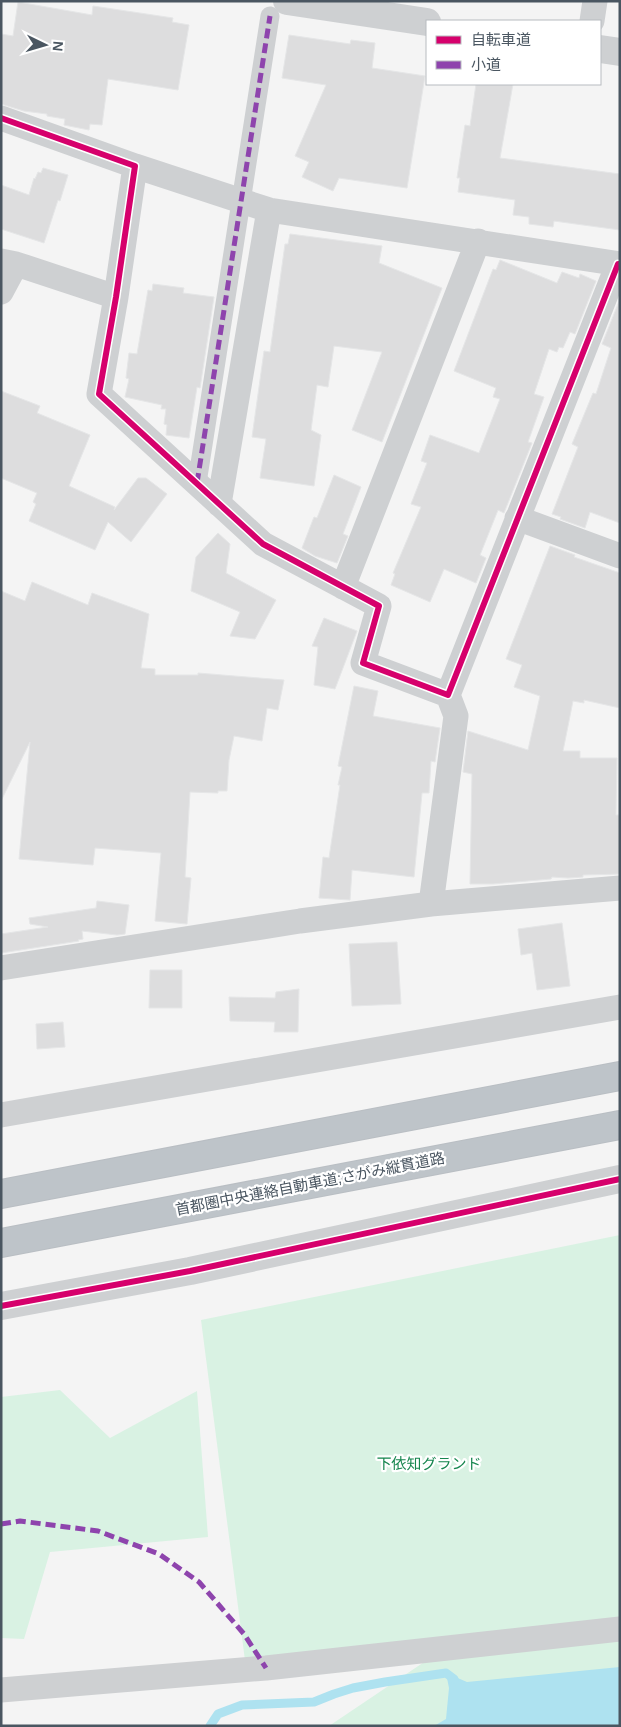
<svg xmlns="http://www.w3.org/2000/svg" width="621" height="1727" font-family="Arial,'Noto Sans JP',sans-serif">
<rect width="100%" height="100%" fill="#f4f4f4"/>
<path fill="#d9f2e3" d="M 620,1235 L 620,1726 L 329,1726 L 439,1652 L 247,1676 L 201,1320 Z
M 60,1390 L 110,1438 L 197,1391 L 208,1537 L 50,1552 L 24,1639 L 1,1638 L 1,1397 Z"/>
<path fill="#aee2f0" d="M 620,1667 L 620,1726 L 434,1726 L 446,1719 L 449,1688 L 446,1673 L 467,1682 Z"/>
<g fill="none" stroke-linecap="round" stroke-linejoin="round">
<path stroke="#aee2f0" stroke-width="9" d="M 210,1726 L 218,1714 L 242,1705 L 314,1702 L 334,1694 L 353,1688 L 385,1682 L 446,1673 L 454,1679"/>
</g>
<path fill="#ddddde" stroke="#e5e6e7" d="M 18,2 L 92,15 L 93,6 L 173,18 L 172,22 L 189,25 L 178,90 L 108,79 L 102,125 L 90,124 L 89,130 L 64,125 L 65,119 L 47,116 L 47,114 L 24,111 L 1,104 L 1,34 L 13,36 Z
M 289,35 L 350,44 L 351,40 L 375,43 L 372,68 L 425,76 L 407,188 L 339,178 L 333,191 L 302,177 L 309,162 L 295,156 L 326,85 L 282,78 Z
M 476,84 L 513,84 L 500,158 L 620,174 L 620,230 L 554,221 L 553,227 L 529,224 L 529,217 L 513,215 L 515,200 L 458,192 L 460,178 L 457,178 L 465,125 L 470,126 Z
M 43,168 L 68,175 L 60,201 L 58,200 L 44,243 L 1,229 L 1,185 L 29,195 L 34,178 L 35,179 L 38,172 L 41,173 Z
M 290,234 L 382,246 L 379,263 L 442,288 L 382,442 L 352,430 L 382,352 L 334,346 L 328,387 L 317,385 L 311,430 L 321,435 L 314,486 L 260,478 L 266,439 L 252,437 L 264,351 L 270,352 L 285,244 L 288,244 Z
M 500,260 L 557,283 L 562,272 L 579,278 L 580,274 L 596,281 L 575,334 L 570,332 L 563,348 L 559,347 L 557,352 L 549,349 L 534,394 L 544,397 L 528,442 L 532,443 L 504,513 L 498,510 L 480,555 L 486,558 L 476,583 L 444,569 L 430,602 L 391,585 L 395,574 L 393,573 L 421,507 L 411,504 L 427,463 L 421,461 L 430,435 L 479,453 L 500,399 L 493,397 L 496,388 L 454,371 L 493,269 L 496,270 Z
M 153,284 L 184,288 L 183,293 L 214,297 L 200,388 L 197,387 L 189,438 L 166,435 L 167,425 L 164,424 L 166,409 L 161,409 L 162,405 L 125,397 L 129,379 L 126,378 L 129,353 L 137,354 L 148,290 L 152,291 Z
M 620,299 L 620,523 L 590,512 L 585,528 L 560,519 L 561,517 L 552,514 L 578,447 L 572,444 L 593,393 L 596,394 L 611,348 L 602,344 Z
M 1,391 L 40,406 L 37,413 L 90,435 L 69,486 L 115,507 L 114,510 L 138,478 L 146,478 L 167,494 L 131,542 L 108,522 L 95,550 L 29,521 L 36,504 L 33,502 L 37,493 L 1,478 Z
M 334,475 L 361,487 L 343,534 L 348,536 L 337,563 L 315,556 L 302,548 L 314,517 L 317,518 Z
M 218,533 L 230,544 L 226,573 L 276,600 L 255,639 L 230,636 L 240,612 L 191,591 L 196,557 Z
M 550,546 L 575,555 L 574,557 L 620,573 L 620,708 L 584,700 L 584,703 L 573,701 L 563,751 L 580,751 L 580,758 L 617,758 L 616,815 L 620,815 L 620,874 L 583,875 L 583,877 L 568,878 L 552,877 L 551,879 L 493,884 L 470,884 L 472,774 L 463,772 L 468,731 L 528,750 L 540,696 L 514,687 L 522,665 L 506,659 Z
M 32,582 L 88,605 L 92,593 L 149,614 L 141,668 L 155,669 L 155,675 L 198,675 L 198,673 L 284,680 L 278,710 L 267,708 L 262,741 L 234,736 L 229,760 L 227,791 L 218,791 L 218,793 L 190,792 L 185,877 L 191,878 L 187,924 L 155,921 L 161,853 L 95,848 L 93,865 L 19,859 L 30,742 L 1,801 L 1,591 L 25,601 Z
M 324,618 L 357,631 L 335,689 L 314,685 L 318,647 L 312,646 Z
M 354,686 L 378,691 L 373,716 L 440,728 L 435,762 L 431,761 L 429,793 L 422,793 L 414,877 L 352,870 L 350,900 L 319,898 L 323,857 L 329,858 L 340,785 L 338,785 L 342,767 L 338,766 Z
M 97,901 L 129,905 L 125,934 L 117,935 L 82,931 L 83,939 L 78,940 L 79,941 L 1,953 L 1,934 L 48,927 L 30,924 L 29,918 L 96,908 Z
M 562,923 L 570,986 L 537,990 L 532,953 L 521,955 L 518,929 Z
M 397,942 L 401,1004 L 352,1006 L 349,944 Z
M 150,970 L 182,970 L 182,1008 L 149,1008 Z
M 299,989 L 298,1032 L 274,1032 L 275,1022 L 230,1021 L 229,997 L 275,998 L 276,992 Z
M 63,1022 L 65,1047 L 37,1049 L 36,1024 Z"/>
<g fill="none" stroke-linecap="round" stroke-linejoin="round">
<defs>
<path id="motorway" d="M 1,1194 L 620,1076
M 1,1243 L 620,1125"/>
</defs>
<use href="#motorway" stroke="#b9bec3" stroke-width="30"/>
<path stroke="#ced0d2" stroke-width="19" d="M 197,483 L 270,16"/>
<path stroke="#ced0d2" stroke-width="25" d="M 592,21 L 595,1
M 1,118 L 135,166 L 116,297 L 99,394 L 263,544 L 379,606 L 363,663 L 448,695 L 618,264
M 135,166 L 269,210 L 620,264
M 1,261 L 16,264 L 116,297
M 1,292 L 16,264
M 219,504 L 269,210
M 517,518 L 620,556
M 343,587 L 478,241
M 431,904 L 456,716 L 448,695
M 1,968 L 300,921 L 431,904 L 620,888
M 1,1115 L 620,1007
M 1,1690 L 266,1668 L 620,1629"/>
<path stroke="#ced0d2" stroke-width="28" d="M 287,1 L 427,22
M 600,49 L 620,52
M 1,1306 L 190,1271 L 620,1179"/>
<use href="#motorway" stroke="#bec4c9" stroke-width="28"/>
<path stroke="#8e44ad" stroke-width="5" stroke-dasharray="10 5" stroke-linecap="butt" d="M 197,483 L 270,16
M 1,1524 L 20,1521 L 98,1531 L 159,1554 L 199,1582 L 244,1634 L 266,1668"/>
<defs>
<path id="cycleway" d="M 1,118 L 135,166 L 116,297 L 99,394 L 263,544 L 379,606 L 363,663 L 448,695 L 618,264 L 620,264
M 1,1306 L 190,1271 L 620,1179"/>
</defs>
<use href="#cycleway" stroke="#fff" stroke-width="9"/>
<use href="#cycleway" stroke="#d6006c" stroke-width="6"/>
</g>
<g text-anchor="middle" stroke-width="4.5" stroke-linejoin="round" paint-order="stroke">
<g font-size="15" fill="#4a5661" stroke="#fff">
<text transform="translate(310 1184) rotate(-11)" y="5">首都圏中央連絡自動車道;さがみ縦貫道路</text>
</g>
<g font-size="15" fill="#17864f" stroke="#fff">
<text x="429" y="1469">下依知グランド</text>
</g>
</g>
<rect width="621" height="1727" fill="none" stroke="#4a5661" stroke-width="5"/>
<rect x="426" y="20" width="175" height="65" fill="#ffffff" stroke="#b7bbc0"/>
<rect x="436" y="36" width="25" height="8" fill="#d6006c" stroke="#b7bbc0"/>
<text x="471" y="45" font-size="15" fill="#4a5661">自転車道</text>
<rect x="436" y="61" width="25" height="8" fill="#8e44ad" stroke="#b7bbc0"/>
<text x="471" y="70" font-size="15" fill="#4a5661">小道</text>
<g transform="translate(45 45) rotate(95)" stroke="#ffffff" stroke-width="4" paint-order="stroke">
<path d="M0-4L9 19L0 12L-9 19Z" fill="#4a5661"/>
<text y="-8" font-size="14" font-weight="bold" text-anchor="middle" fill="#4a5661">N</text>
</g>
</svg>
